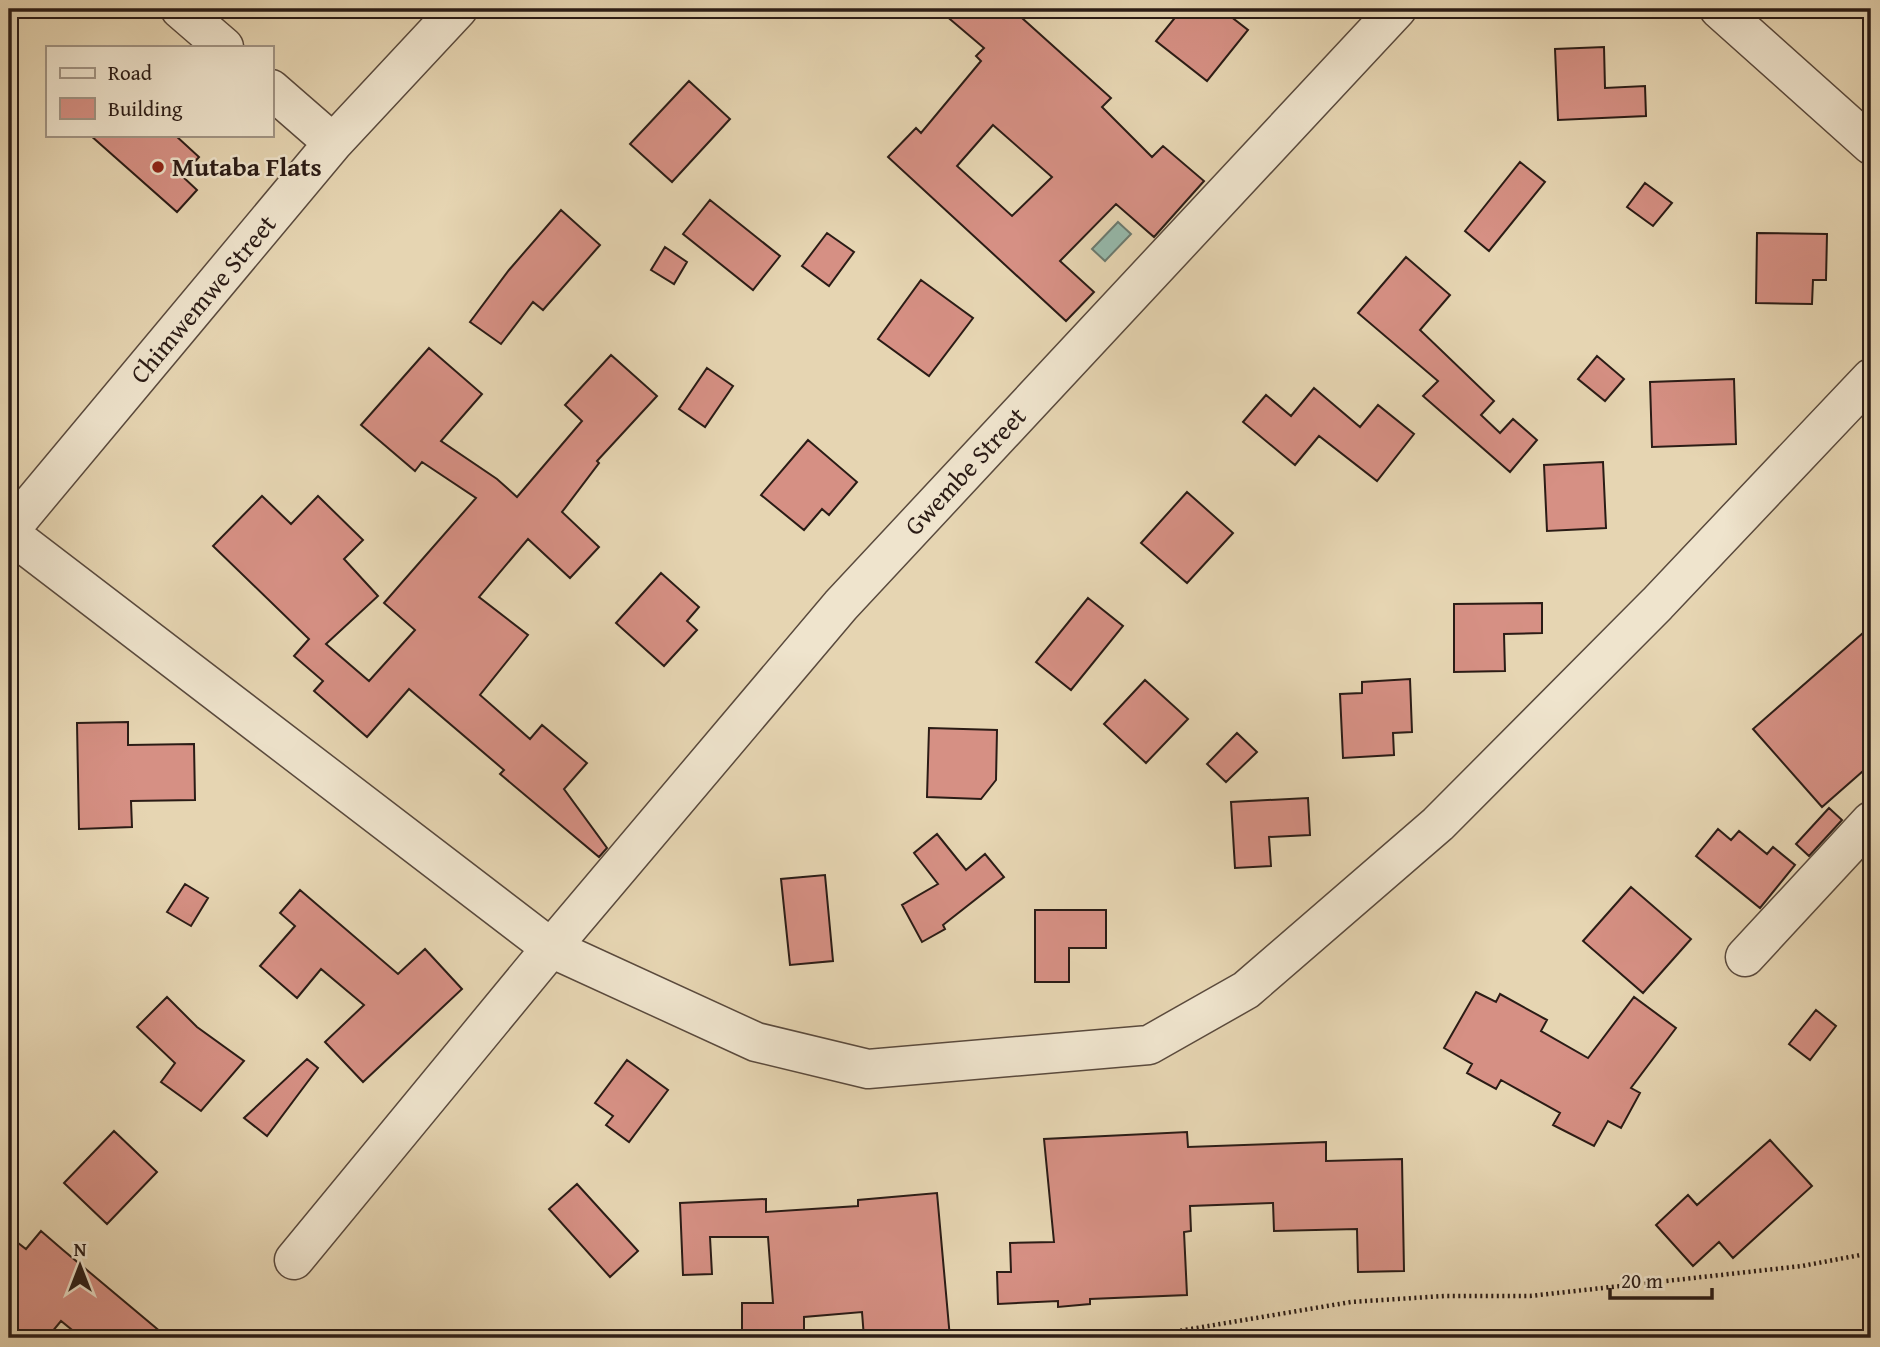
<svg xmlns="http://www.w3.org/2000/svg" width="1880" height="1347" font-family="'Gentium Book Plus',serif">
<rect width="100%" height="100%" fill="#e6d5b2"/>
<filter id="stains"><feTurbulence type="fractalNoise" baseFrequency=".00286" numOctaves="4"/><feColorMatrix values="0 0 0 0 .2 0 0 0 0 .09 0 0 0 0 .02 0 0 0 .5 -.17"/></filter>
<radialGradient id="worn" r=".72"><stop offset=".6" stop-color="#630" stop-opacity="0"/><stop offset="1" stop-color="#630" stop-opacity=".3"/></radialGradient>
<path fill="#96b9ab" stroke="#6b7a6f" stroke-width="2" d="M 1118,222 L 1131,234 L 1105,261 L 1092,249 Z"/>
<path fill="#d69084" stroke="#2b1c16" stroke-width="2" fill-rule="evenodd" d="M 938,9 L 1012,9 L 1111,98 L 1102,107 L 1152,157 L 1163,146 L 1204,181 L 1154,237 L 1116,204 L 1060,261 L 1094,292 L 1066,321 L 888,157 L 916,128 L 921,133 L 981,61 L 976,56 L 984,48 ZM 993,125 L 1052,177 L 1012,216 L 957,166 Z
M 1182,9 L 1221,9 L 1248,30 L 1207,81 L 1156,41 Z
M 1604,47 L 1605,88 L 1645,86 L 1646,116 L 1558,120 L 1555,49 Z
M 689,81 L 730,119 L 672,182 L 630,144 Z
M 90,135 L 175,135 L 199,157 L 182,176 L 197,190 L 177,212 Z
M 1520,162 L 1545,182 L 1489,251 L 1465,231 Z
M 1645,183 L 1672,203 L 1653,226 L 1627,207 Z
M 710,200 L 780,256 L 753,290 L 683,234 Z
M 561,210 L 600,245 L 543,310 L 533,302 L 501,344 L 470,322 L 509,270 Z
M 827,233 L 854,252 L 829,286 L 802,266 Z
M 1757,233 L 1827,234 L 1826,280 L 1813,280 L 1812,304 L 1756,303 Z
M 665,247 L 687,262 L 674,284 L 651,270 Z
M 1406,257 L 1450,295 L 1420,330 L 1494,401 L 1481,415 L 1500,433 L 1513,419 L 1537,440 L 1510,472 L 1423,396 L 1438,381 L 1358,313 Z
M 921,280 L 973,318 L 929,376 L 878,339 Z
M 429,348 L 482,394 L 441,441 L 497,479 L 517,497 L 582,421 L 565,405 L 611,355 L 657,396 L 597,461 L 599,463 L 562,512 L 599,547 L 570,578 L 528,539 L 479,597 L 528,635 L 480,695 L 530,739 L 542,725 L 587,763 L 564,789 L 607,848 L 599,857 L 500,774 L 504,770 L 409,689 L 367,737 L 314,691 L 323,681 L 294,656 L 309,639 L 213,546 L 262,496 L 291,524 L 318,496 L 363,540 L 344,559 L 378,596 L 326,644 L 369,681 L 415,630 L 384,603 L 476,498 L 422,462 L 415,471 L 361,425 Z
M 1597,356 L 1624,379 L 1605,401 L 1578,379 Z
M 707,368 L 733,386 L 705,427 L 679,409 Z
M 1734,379 L 1736,444 L 1652,447 L 1650,382 Z
M 1314,388 L 1360,427 L 1378,405 L 1414,434 L 1377,481 L 1319,436 L 1295,465 L 1243,422 L 1266,395 L 1291,416 Z
M 808,440 L 857,482 L 829,515 L 822,509 L 804,530 L 761,495 Z
M 1603,462 L 1606,528 L 1547,531 L 1544,465 Z
M 1187,492 L 1233,533 L 1187,583 L 1141,543 Z
M 661,573 L 699,607 L 687,621 L 697,630 L 664,666 L 616,623 Z
M 1088,598 L 1123,626 L 1071,690 L 1036,662 Z
M 1542,603 L 1542,633 L 1504,634 L 1505,671 L 1454,672 L 1454,604 Z
M 1871,626 L 1871,764 L 1822,807 L 1753,729 Z
M 1410,679 L 1412,732 L 1393,733 L 1394,755 L 1343,758 L 1340,694 L 1362,693 L 1362,682 Z
M 1145,680 L 1188,719 L 1146,763 L 1104,724 Z
M 128,722 L 128,745 L 194,744 L 195,800 L 131,801 L 132,827 L 79,829 L 77,723 Z
M 929,728 L 997,730 L 996,780 L 981,799 L 927,797 Z
M 1237,733 L 1257,752 L 1226,782 L 1207,764 Z
M 1308,798 L 1310,835 L 1269,837 L 1271,866 L 1235,868 L 1231,802 Z
M 1829,808 L 1842,820 L 1809,856 L 1796,844 Z
M 1718,829 L 1731,840 L 1739,831 L 1767,854 L 1773,847 L 1795,865 L 1760,908 L 1696,856 Z
M 937,834 L 966,870 L 985,854 L 1004,877 L 943,925 L 945,929 L 922,942 L 902,905 L 938,884 L 914,853 Z
M 825,875 L 833,961 L 790,965 L 781,879 Z
M 185,884 L 208,898 L 191,926 L 167,912 Z
M 1631,887 L 1691,939 L 1643,993 L 1583,941 Z
M 300,890 L 398,974 L 425,949 L 462,989 L 363,1082 L 325,1042 L 364,1005 L 321,969 L 297,998 L 260,966 L 295,926 L 280,913 Z
M 1035,910 L 1106,910 L 1106,948 L 1069,948 L 1069,982 L 1035,982 Z
M 1476,992 L 1496,1002 L 1500,994 L 1547,1020 L 1541,1031 L 1588,1058 L 1634,997 L 1676,1028 L 1631,1088 L 1640,1093 L 1621,1128 L 1608,1121 L 1594,1146 L 1553,1125 L 1560,1113 L 1501,1080 L 1496,1089 L 1467,1073 L 1472,1064 L 1444,1048 Z
M 167,997 L 197,1027 L 244,1061 L 201,1111 L 161,1082 L 175,1063 L 137,1027 Z
M 1816,1010 L 1836,1026 L 1810,1060 L 1789,1044 Z
M 307,1059 L 318,1068 L 267,1136 L 244,1118 Z
M 627,1060 L 668,1090 L 629,1142 L 606,1125 L 613,1116 L 595,1103 Z
M 114,1131 L 157,1172 L 107,1224 L 64,1183 Z
M 1187,1132 L 1188,1147 L 1326,1142 L 1326,1161 L 1402,1159 L 1404,1271 L 1358,1272 L 1357,1229 L 1274,1231 L 1273,1203 L 1190,1206 L 1191,1231 L 1184,1232 L 1187,1295 L 1090,1299 L 1090,1304 L 1058,1307 L 1058,1301 L 998,1304 L 997,1272 L 1011,1272 L 1010,1243 L 1054,1242 L 1044,1139 Z
M 1770,1140 L 1812,1186 L 1733,1258 L 1719,1242 L 1693,1266 L 1656,1225 L 1688,1195 L 1697,1205 Z
M 577,1184 L 638,1251 L 610,1277 L 549,1209 Z
M 937,1193 L 950,1338 L 864,1338 L 862,1312 L 804,1317 L 804,1338 L 742,1338 L 742,1303 L 773,1303 L 768,1237 L 710,1237 L 712,1274 L 683,1275 L 680,1203 L 766,1199 L 766,1212 L 858,1206 L 858,1200 Z
M 41,1231 L 63,1250 L 168,1338 L 82,1338 L 61,1321 L 47,1338 L 9,1338 L 9,1236 L 26,1249 Z"/>
<g fill="none" stroke-linecap="round" stroke-linejoin="round">
<defs>
<path id="minor" d="M 180,9 L 224,47
M 1719,9 L 1871,145
M 271,89 L 333,143
M 9,531 L 333,143 L 458,9
M 9,533 L 551,948 L 756,1042 L 868,1069 L 1149,1045 L 1246,990 L 1438,824 L 1657,604 L 1871,378
M 1745,957 L 1871,821
M 294,1260 L 551,948 L 841,605 L 1397,9"/>
</defs>
<use href="#minor" stroke="#5a4a3d" stroke-width="41"/>
<path stroke="#2b1c16" stroke-width="4.5" stroke-dasharray="2 3.5" stroke-linecap="butt" d="M 1137,1338 L 1351,1302 L 1444,1296 L 1530,1296 L 1802,1266 L 1871,1253"/>
<use href="#minor" stroke="#efe4cd" stroke-width="38"/>
</g>
<circle fill="#8f2418" stroke="#efe4cd" stroke-width="2.5" cx="158" cy="167" r="7"/>
<g text-anchor="middle" stroke-width="5" stroke-linejoin="round" paint-order="stroke">
<g font-size="26" font-weight="bold" fill="#2b1c16" stroke="#efe4cd" text-anchor="start">
<text x="172" y="176">Mutaba Flats</text>
</g>
<g font-size="26" fill="#2b1c16" stroke="#efe4cd">
<text transform="translate(203 299) rotate(-50)" y="9">Chimwemwe Street</text>
<text transform="translate(965 471) rotate(-47)" y="9">Gwembe Street</text>
</g>
</g>
<rect width="1880" height="1347" fill="none" stroke="#e6d5b2" stroke-width="35"/>
<rect x="10" y="10" width="1859" height="1326" fill="none" stroke="#2b1c16" stroke-width="3.5"/>
<rect x="18" y="18" width="1845" height="1312" fill="none" stroke="#2b1c16" stroke-width="2"/>
<rect x="46" y="46" width="228" height="91" fill="#efe4cd" stroke="#a19484" stroke-width="2"/>
<rect x="60" y="68" width="35" height="10" fill="#efe4cd" stroke="#a19484" stroke-width="2"/>
<text x="108" y="80" font-size="21" fill="#2b1c16">Road</text>
<rect x="60" y="98" width="35" height="21" fill="#d69084" stroke="#a19484" stroke-width="2"/>
<text x="108" y="116" font-size="21" fill="#2b1c16">Building</text>
<g transform="translate(80 1266)" stroke="#efe4cd" stroke-width="5" paint-order="stroke">
<path d="M0-5L12 26L0 18L-12 26Z" fill="#2b1c16"/>
<text y="-10" font-size="19" font-weight="bold" text-anchor="middle" fill="#2b1c16">N</text>
</g>
<path d="M1610 1288v10h102v-10" fill="none" stroke="#2b1c16" stroke-width="3.5"/>
<text x="1621" y="1288" font-size="21" fill="#2b1c16" stroke="#efe4cd" stroke-width="5" paint-order="stroke">20 m</text>
<rect width="100%" height="100%" filter="url(#stains)"/>
<rect width="100%" height="100%" fill="url(#worn)"/>
</svg>
